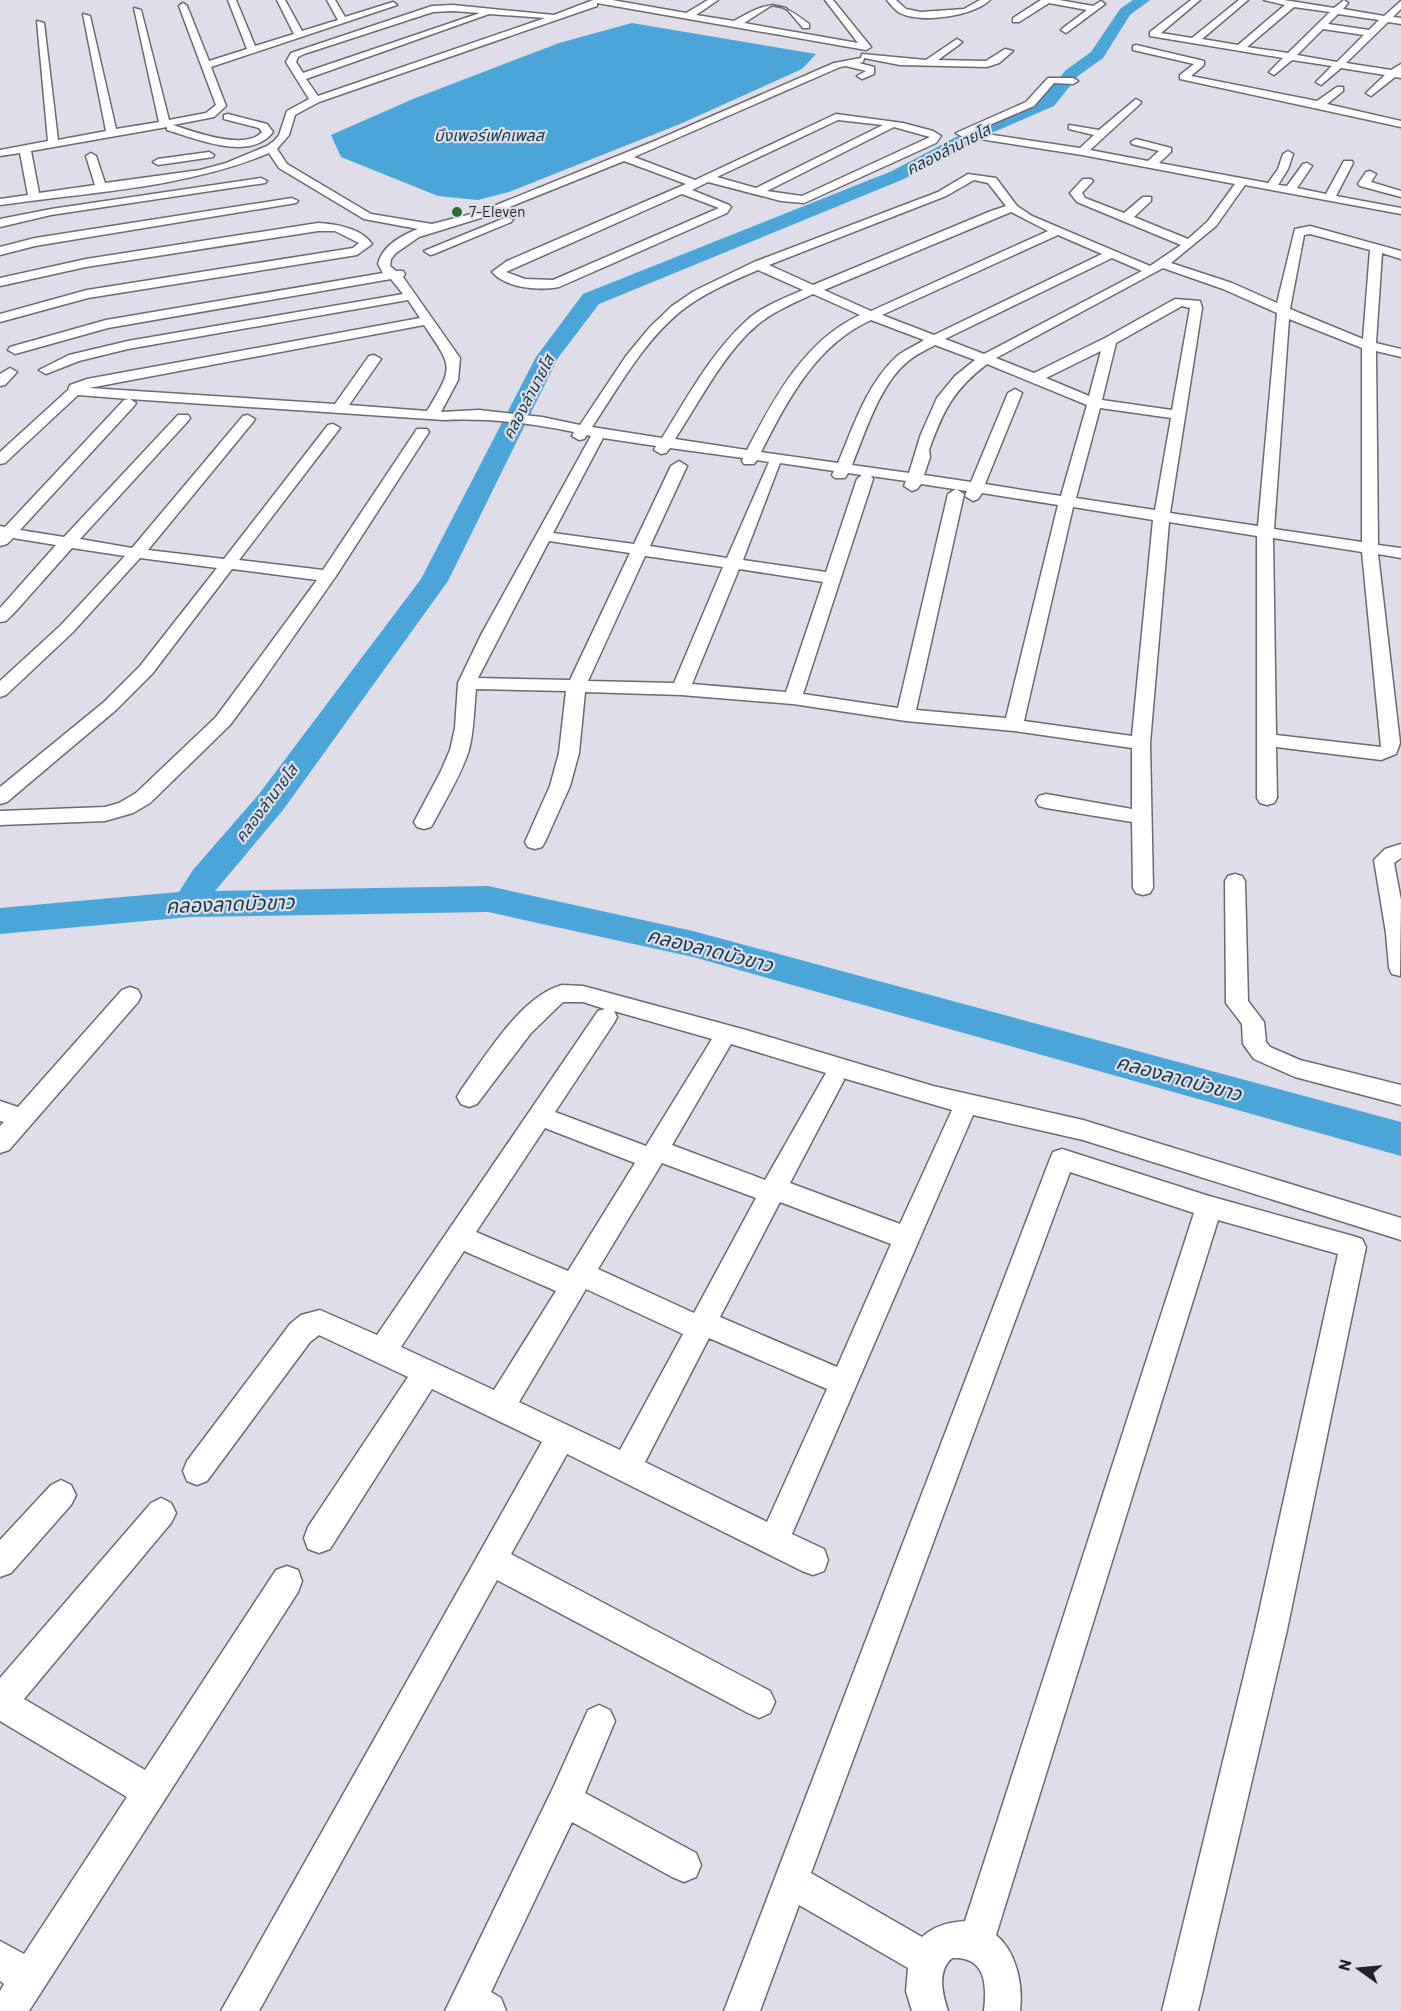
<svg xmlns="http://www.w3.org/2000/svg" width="1401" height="2011" font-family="Barlow,'Noto Sans Thai',sans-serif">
<rect width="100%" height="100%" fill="#dfdde8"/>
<path fill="#4aa5d9" d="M 632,23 L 816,54 L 802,69 L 680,124 L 509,192 L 478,200 L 438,196 L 341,157 L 331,135 L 413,99 L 559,43 Z"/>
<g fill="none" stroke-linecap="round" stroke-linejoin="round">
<path fill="#4aa5d9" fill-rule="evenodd" d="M 1133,0 L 1150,0 L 1130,15 L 1103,58 L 1078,76 L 1054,106 L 987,135 L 904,179 L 599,304 L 558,358 L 448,581 L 283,810 L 215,891 L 488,886 L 693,931 L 1401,1122 L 1401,1156 L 693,957 L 488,912 L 190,917 L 0,934 L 0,908 L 179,892 L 193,870 L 259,794 L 421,579 L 536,357 L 583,294 L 892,171 L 975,127 L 1042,98 L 1066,70 L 1091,52 L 1120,9 Z"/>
<defs>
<path id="minor" d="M 228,0 L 236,0 L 255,46 L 294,34 L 277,0 L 285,0 L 302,31 L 338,20 L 327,0 L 335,0 L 345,17 L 393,2 L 397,5 L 211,67 L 226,106 L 214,117 L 173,125 C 195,132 245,151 262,132 L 259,128 L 224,119 L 224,115 L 228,114 L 267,124 L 273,132 C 250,162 197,139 167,130 L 167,127 L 31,151 L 39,193 L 95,185 L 86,156 L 91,153 L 96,156 L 105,183 L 200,170 L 226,163 L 267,146 L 274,141 L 279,135 L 287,111 L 309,99 L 286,62 L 291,53 L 432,6 L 453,5 L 554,15 L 593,0 L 612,0 L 686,13 L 708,0 L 718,0 L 696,15 L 734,21 C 771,0 777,0 809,24 L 809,28 L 803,28 L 786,8 L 772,5 L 744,23 L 858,43 L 825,0 L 833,0 L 871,47 L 866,50 L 597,3 L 597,6 L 319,102 L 295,115 L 289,135 L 277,149 L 287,164 L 371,214 L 432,224 L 479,212 L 657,140 L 834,63 L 861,58 L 862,54 L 926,60 L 957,39 L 962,42 L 960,44 L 938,60 L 986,61 L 1005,49 L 1013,51 L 999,63 L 987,67 L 900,65 L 864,58 L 863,62 L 859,63 L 874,67 L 874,74 L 862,79 L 857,76 L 866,71 L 846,66 L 840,67 L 634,157 L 695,180 L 836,114 L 903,123 L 933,131 L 941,136 L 936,143 L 804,203 L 781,201 L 708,182 L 692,190 L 729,205 L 731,207 L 727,213 L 559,287 C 539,291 506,288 492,272 L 507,261 L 686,184 L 624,161 L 487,216 L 419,237 L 396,253 L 391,259 L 390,266 L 396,271 L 403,271 L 405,274 L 403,277 L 460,358 L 458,380 L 441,412 L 479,410 L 542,417 L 580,425 L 626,356 L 650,327 L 672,306 L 694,291 L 754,262 L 938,192 L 968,174 L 996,178 L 1017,206 L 1032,216 L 1150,266 L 1181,245 L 1077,202 L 1070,193 L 1083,179 L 1091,179 L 1093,181 L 1082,193 L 1085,198 L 1124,213 L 1143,197 L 1151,197 L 1151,201 L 1134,217 L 1188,239 L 1208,221 L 1235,184 L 1082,155 L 961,136 L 956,133 L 1026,102 L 1048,78 L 1073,78 L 1078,81 L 1073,84 L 1054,83 L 1034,106 L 973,132 L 1080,148 L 1094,135 L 1069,129 L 1069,125 L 1099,130 L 1136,99 L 1141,102 L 1140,104 L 1090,150 L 1148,161 L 1159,151 L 1132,144 L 1131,142 L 1136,139 L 1171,148 L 1171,152 L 1159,163 L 1268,183 L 1278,169 L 1283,154 L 1288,151 L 1293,154 L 1288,169 L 1278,185 L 1287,186 L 1303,164 L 1307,163 L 1312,166 L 1297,188 L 1326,194 L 1344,161 L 1352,161 L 1353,163 L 1336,196 L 1401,208 L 1401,214 L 1245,185 L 1216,226 L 1171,263 L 1232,283 L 1277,303 L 1295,229 L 1310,226 L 1401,251 L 1401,259 L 1382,253 L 1376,343 L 1401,349 L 1401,357 L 1376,351 L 1378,545 L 1401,548 L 1401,558 L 1378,554 L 1400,743 L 1396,754 L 1381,760 L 1276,747 L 1277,798 L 1274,803 L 1267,805 L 1260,803 L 1257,798 L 1257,536 L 1169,522 L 1150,743 L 1153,888 L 1150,893 L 1143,895 L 1136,893 L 1133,888 L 1132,822 L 1046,808 L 1039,806 L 1036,801 L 1039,796 L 1046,794 L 1132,809 L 1132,748 L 1014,731 L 906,721 L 793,704 L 681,695 L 585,692 L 579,753 L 570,786 L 545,842 L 542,847 L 535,849 L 528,847 L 525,842 L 550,786 L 559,753 L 566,691 L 476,689 C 474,709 474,730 469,750 C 461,775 446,799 434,822 L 431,827 L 424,829 L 417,827 L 414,822 L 441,771 L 450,750 L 455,728 L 458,683 L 481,635 L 591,436 L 587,435 L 584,439 L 579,440 L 572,436 L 574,432 C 531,423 488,418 444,420 L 130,399 L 136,403 L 134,406 L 20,530 L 64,537 L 178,415 L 188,415 L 190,418 L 188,421 L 80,539 L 132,548 L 243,416 L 248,415 L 255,419 L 253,422 L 148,550 L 224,559 L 328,425 L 333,424 L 340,428 L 239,560 L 323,570 L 417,429 L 427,429 L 429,432 L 336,576 L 259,686 L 230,725 L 150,803 L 133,813 L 105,821 L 0,825 L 0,811 L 105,807 L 119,803 L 136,793 L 216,717 L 317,580 L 232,569 L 152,674 L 116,710 L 7,802 L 0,804 L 0,787 L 104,702 L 140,666 L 217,568 L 140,558 L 73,632 L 6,695 L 0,697 L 0,681 L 61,625 L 125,556 L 72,548 L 16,611 L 6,621 L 0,622 L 0,608 L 56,545 L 13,538 L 7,544 L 0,546 L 0,526 L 5,527 L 124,400 L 129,399 L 78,395 L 5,463 L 0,464 L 0,452 L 68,390 L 70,385 L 87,379 L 420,318 L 408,300 L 128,349 L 79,361 L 46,374 L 39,370 L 69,355 L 128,341 L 403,294 L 391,279 L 108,328 L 15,354 L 8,350 L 10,347 L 106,320 L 383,273 L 378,264 C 382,246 402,235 418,229 L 364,219 L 279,168 L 269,153 C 185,188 90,192 0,205 L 0,199 L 28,195 L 20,153 L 0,156 L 0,150 L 48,141 L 37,21 L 44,23 L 58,140 L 106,131 L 83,14 L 90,16 L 116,129 L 159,122 L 134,8 L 141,10 L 169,120 L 206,113 L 216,105 L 179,6 L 183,3 L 187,6 L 209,61 L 247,49 ZM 453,11 L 480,13 L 303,73 L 296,62 L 298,57 L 304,54 L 433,12 ZM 489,14 L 545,18 L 318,96 L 306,79 ZM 838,120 L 883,125 L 756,188 L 717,177 ZM 894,127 L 930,137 L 802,196 L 767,191 ZM 974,180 L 988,183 L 1006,206 L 991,211 L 813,285 L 769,265 L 946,196 ZM 682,194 L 719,208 L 553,280 L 525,279 L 506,272 ZM 1011,212 L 1048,231 L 871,311 L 824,290 ZM 1310,234 L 1370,250 L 1363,339 L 1290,309 L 1304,235 ZM 1058,235 L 1102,254 L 934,335 L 882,315 ZM 1112,258 L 1142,271 L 984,354 L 945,339 ZM 1163,268 L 1223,289 L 1277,313 L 1258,526 L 1170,513 L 1202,308 L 1200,301 L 1175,299 L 1105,338 L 1034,373 L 996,358 ZM 758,270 L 803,290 C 784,298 761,307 746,321 C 711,353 687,398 662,438 L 592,427 C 619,387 643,342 681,311 C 704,293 732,281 758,270 ZM 813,294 L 860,315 C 805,340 774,398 747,450 L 675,439 C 698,404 724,353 756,326 C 772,312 794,303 813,294 ZM 1182,306 L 1190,308 L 1172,410 L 1102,400 L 1116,343 ZM 1289,319 L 1362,348 L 1362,542 L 1274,529 ZM 871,320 L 924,340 C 915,346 904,350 896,357 C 867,384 853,427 838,463 L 761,452 C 788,399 816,345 871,320 ZM 424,325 C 452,367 455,365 427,411 L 349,405 L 381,359 L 374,355 L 369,356 L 335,404 L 89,388 ZM 935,345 L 975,360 L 955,376 L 937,398 L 921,434 L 909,473 L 852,465 C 865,433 880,384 907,362 C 915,355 926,350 935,345 ZM 1101,351 L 1089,396 L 1046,378 ZM 987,364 L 1087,405 L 1061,496 L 985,484 L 1022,393 L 1015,389 L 1008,393 L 971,482 L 924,475 L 930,457 L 929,450 C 943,411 953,390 987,364 ZM 1100,408 L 1171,418 L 1155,510 L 1076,498 ZM 603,438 L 656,446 L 654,450 L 661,454 L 666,453 L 670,448 L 743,458 L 742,461 L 744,464 L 754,464 L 757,460 L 769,462 L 727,558 L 650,546 L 687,466 L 679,461 L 671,466 L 634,544 L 553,533 ZM 780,463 L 834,471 L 832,475 L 835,478 L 845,478 L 848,473 L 862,475 L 857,479 L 826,572 L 743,560 ZM 871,476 L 906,481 L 904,486 L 912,491 L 917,489 L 921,484 L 967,491 L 965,496 L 973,501 L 978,499 L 982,493 L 1058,505 L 1006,718 L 916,710 L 964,494 L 956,489 L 948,494 L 898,708 L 803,694 L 873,479 ZM 1073,507 L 1153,520 L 1132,736 L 1024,721 ZM 1273,538 L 1362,552 L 1381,747 L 1276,735 ZM 549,541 L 630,553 L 570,680 L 478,678 ZM 645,556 L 723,567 L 674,683 L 588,681 ZM 739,569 L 823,582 L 786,692 L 692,684 Z
M 887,0 L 896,0 L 906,9 L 921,12 L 964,9 L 980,0 L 990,0 C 973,16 922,24 900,13 C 895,10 890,4 887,0 Z
M 1041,0 L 1059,0 L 1093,6 L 1101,1 L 1105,4 L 1066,33 L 1061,30 L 1063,28 L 1087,10 L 1049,3 L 1019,22 L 1013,22 L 1013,18 Z
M 1191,0 L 1200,0 L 1161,33 L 1192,38 L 1239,0 L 1248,0 L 1202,39 L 1238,45 L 1285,5 L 1264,0 L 1284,0 L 1334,8 L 1344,0 L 1348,3 L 1343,9 L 1384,16 L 1401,1 L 1401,9 L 1393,17 L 1401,18 L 1401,24 L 1388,22 L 1346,63 L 1391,70 L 1401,64 L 1401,78 L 1395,77 L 1371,96 L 1366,93 L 1385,75 L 1341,68 L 1321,85 L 1316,82 L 1332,66 L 1292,60 L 1274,75 L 1269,72 L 1283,58 L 1150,36 L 1150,32 ZM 1294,7 L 1330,12 L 1288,53 L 1247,47 ZM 1338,14 L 1379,20 L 1369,30 L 1328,24 ZM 1323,29 L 1364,35 L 1337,62 L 1297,55 Z
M 1136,45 L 1204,61 L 1204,65 L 1191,76 L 1317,101 L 1337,87 L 1343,87 L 1343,91 L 1327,104 L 1401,121 L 1401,127 L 1180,79 L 1180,75 L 1194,64 L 1133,50 L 1133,46 Z
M 209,152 L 214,155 L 213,157 L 158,165 L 153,162 L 158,159 Z
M 1370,171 L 1376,174 L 1371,182 L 1401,191 L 1401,197 L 1360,186 L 1358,184 L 1366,172 Z
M 261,178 L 267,181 L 265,183 L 51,215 L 0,227 L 0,219 L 51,209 Z
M 292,198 L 298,201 L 296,203 L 35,246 L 0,255 L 0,247 L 35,238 Z
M 507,217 L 513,220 L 511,222 L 434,254 L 430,255 L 424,251 Z
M 318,223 C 336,224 361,228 372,244 L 357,255 L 88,298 L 0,322 L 0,314 L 87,290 L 353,248 L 359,243 L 335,231 L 318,231 L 86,267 L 0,286 L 0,278 L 86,259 Z
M 10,368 L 17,372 L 5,385 L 0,386 L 0,374 Z
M 1401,844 L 1401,858 L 1394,863 L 1401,900 L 1400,976 L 1392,974 L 1389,968 L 1386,933 L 1374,860 L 1385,849 Z
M 1235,874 L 1242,876 L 1245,881 L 1248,1001 L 1264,1022 L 1266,1042 L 1270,1047 L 1300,1060 L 1401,1085 L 1401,1105 L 1295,1077 L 1254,1059 L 1243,1044 L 1242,1024 L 1226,1003 L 1225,881 L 1228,876 Z
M 562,985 L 583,986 L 746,1030 L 933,1086 L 1083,1120 L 1401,1218 L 1401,1240 L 1083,1140 L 973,1115 L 792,1534 L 824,1549 L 828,1560 L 824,1571 L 813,1575 L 802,1571 L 567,1454 L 511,1554 L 770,1691 L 775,1702 L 770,1713 L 759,1718 L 748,1713 L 497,1580 L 259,2011 L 221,2011 L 542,1442 L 432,1389 L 330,1549 L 319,1553 L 308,1549 L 304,1538 L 308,1527 L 408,1377 L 319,1335 L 310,1342 L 207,1481 L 197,1485 L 187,1481 L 183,1471 L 187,1461 L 290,1324 L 301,1315 L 320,1310 L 377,1335 L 598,1011 L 605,1009 L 583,1002 L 563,1002 L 531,1033 L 477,1104 L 469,1107 L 461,1104 L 457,1097 L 461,1090 C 485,1057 521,996 562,985 ZM 614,1011 L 712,1039 L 646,1146 L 555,1112 L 614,1023 L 617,1017 ZM 731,1044 L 826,1073 L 765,1180 L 672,1145 ZM 843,1078 L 952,1110 L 900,1224 L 790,1183 L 844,1080 ZM 545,1128 L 635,1163 L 568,1271 L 476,1232 ZM 662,1163 L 756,1198 L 694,1313 L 598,1269 ZM 780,1202 L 891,1244 L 837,1367 L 720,1317 ZM 464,1251 L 556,1291 L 494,1390 L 401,1347 ZM 586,1289 L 683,1334 L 620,1450 L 519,1402 ZM 709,1338 L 827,1389 L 767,1522 L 645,1462 Z
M 130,987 L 138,990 L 141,996 L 138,1002 L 9,1150 L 0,1153 L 0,1126 L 4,1122 L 0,1121 L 0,1101 L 18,1107 L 122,990 Z
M 1062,1149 L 1209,1196 L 1353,1236 L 1362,1239 L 1366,1247 L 1287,1630 L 1198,2011 L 1162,2011 L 1255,1630 L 1338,1254 L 1218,1220 L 996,1935 C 1017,1952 1023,1986 1020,2011 L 984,2011 C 987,1985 986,1956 952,1958 C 937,1971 942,1993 948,2011 L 912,2011 L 906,1991 L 908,1968 L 799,1905 L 760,2011 L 724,2011 L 1050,1159 L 1053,1152 ZM 1070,1172 L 1194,1213 L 965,1921 C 949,1922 934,1926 922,1937 L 811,1873 Z
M 61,1480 L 71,1485 L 76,1495 L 71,1505 L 11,1573 L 0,1577 L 0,1540 L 51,1485 Z
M 161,1498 L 171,1503 L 176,1513 L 171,1523 L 24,1699 L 145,1770 L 276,1570 L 287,1566 L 298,1570 L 302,1581 L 298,1592 L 29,2011 L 0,2011 L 0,1991 L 4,1984 L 0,1981 L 0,1941 L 24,1954 L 127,1797 L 0,1721 L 0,1678 L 151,1503 Z
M 599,1705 L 610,1710 L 615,1721 L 585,1793 L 696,1853 L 701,1865 L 696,1877 L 684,1882 L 672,1877 L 572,1822 L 491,1992 L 501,1998 L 506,2011 L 445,2011 L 553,1788 L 588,1710 Z"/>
</defs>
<use href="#minor" stroke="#6b6972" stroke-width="3"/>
<use href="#minor" fill="#fff" fill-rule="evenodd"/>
</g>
<circle fill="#296d38" stroke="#dfdde8" stroke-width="2" cx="457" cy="212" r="6"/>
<g text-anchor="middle" stroke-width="4.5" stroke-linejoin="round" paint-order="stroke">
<g font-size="15" fill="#232226" stroke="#dfdde8" text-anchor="start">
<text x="469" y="217">7-Eleven</text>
</g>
<g font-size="16" font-style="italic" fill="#10384d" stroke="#dfdde8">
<text x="489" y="141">บึงเพอร์เฟคเพลส</text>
<text transform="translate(948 149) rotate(-27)" y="6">คลองลำนายโส</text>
<text transform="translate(528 397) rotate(-62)" y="6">คลองลำนายโส</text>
<text transform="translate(266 803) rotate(-53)" y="6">คลองลำนายโส</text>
</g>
<g font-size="20" font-style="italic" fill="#10384d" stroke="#dfdde8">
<text transform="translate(230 904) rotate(-2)" y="7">คลองลาดบัวขาว</text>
<text transform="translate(710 950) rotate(14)" y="7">คลองลาดบัวขาว</text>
<text transform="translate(1179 1078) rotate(15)" y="7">คลองลาดบัวขาว</text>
</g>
</g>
<g transform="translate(1359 1969) rotate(285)" stroke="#dfdde8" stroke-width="4.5" paint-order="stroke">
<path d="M0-4.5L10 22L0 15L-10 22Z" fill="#232226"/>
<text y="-9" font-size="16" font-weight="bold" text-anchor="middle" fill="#232226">N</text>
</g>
</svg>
